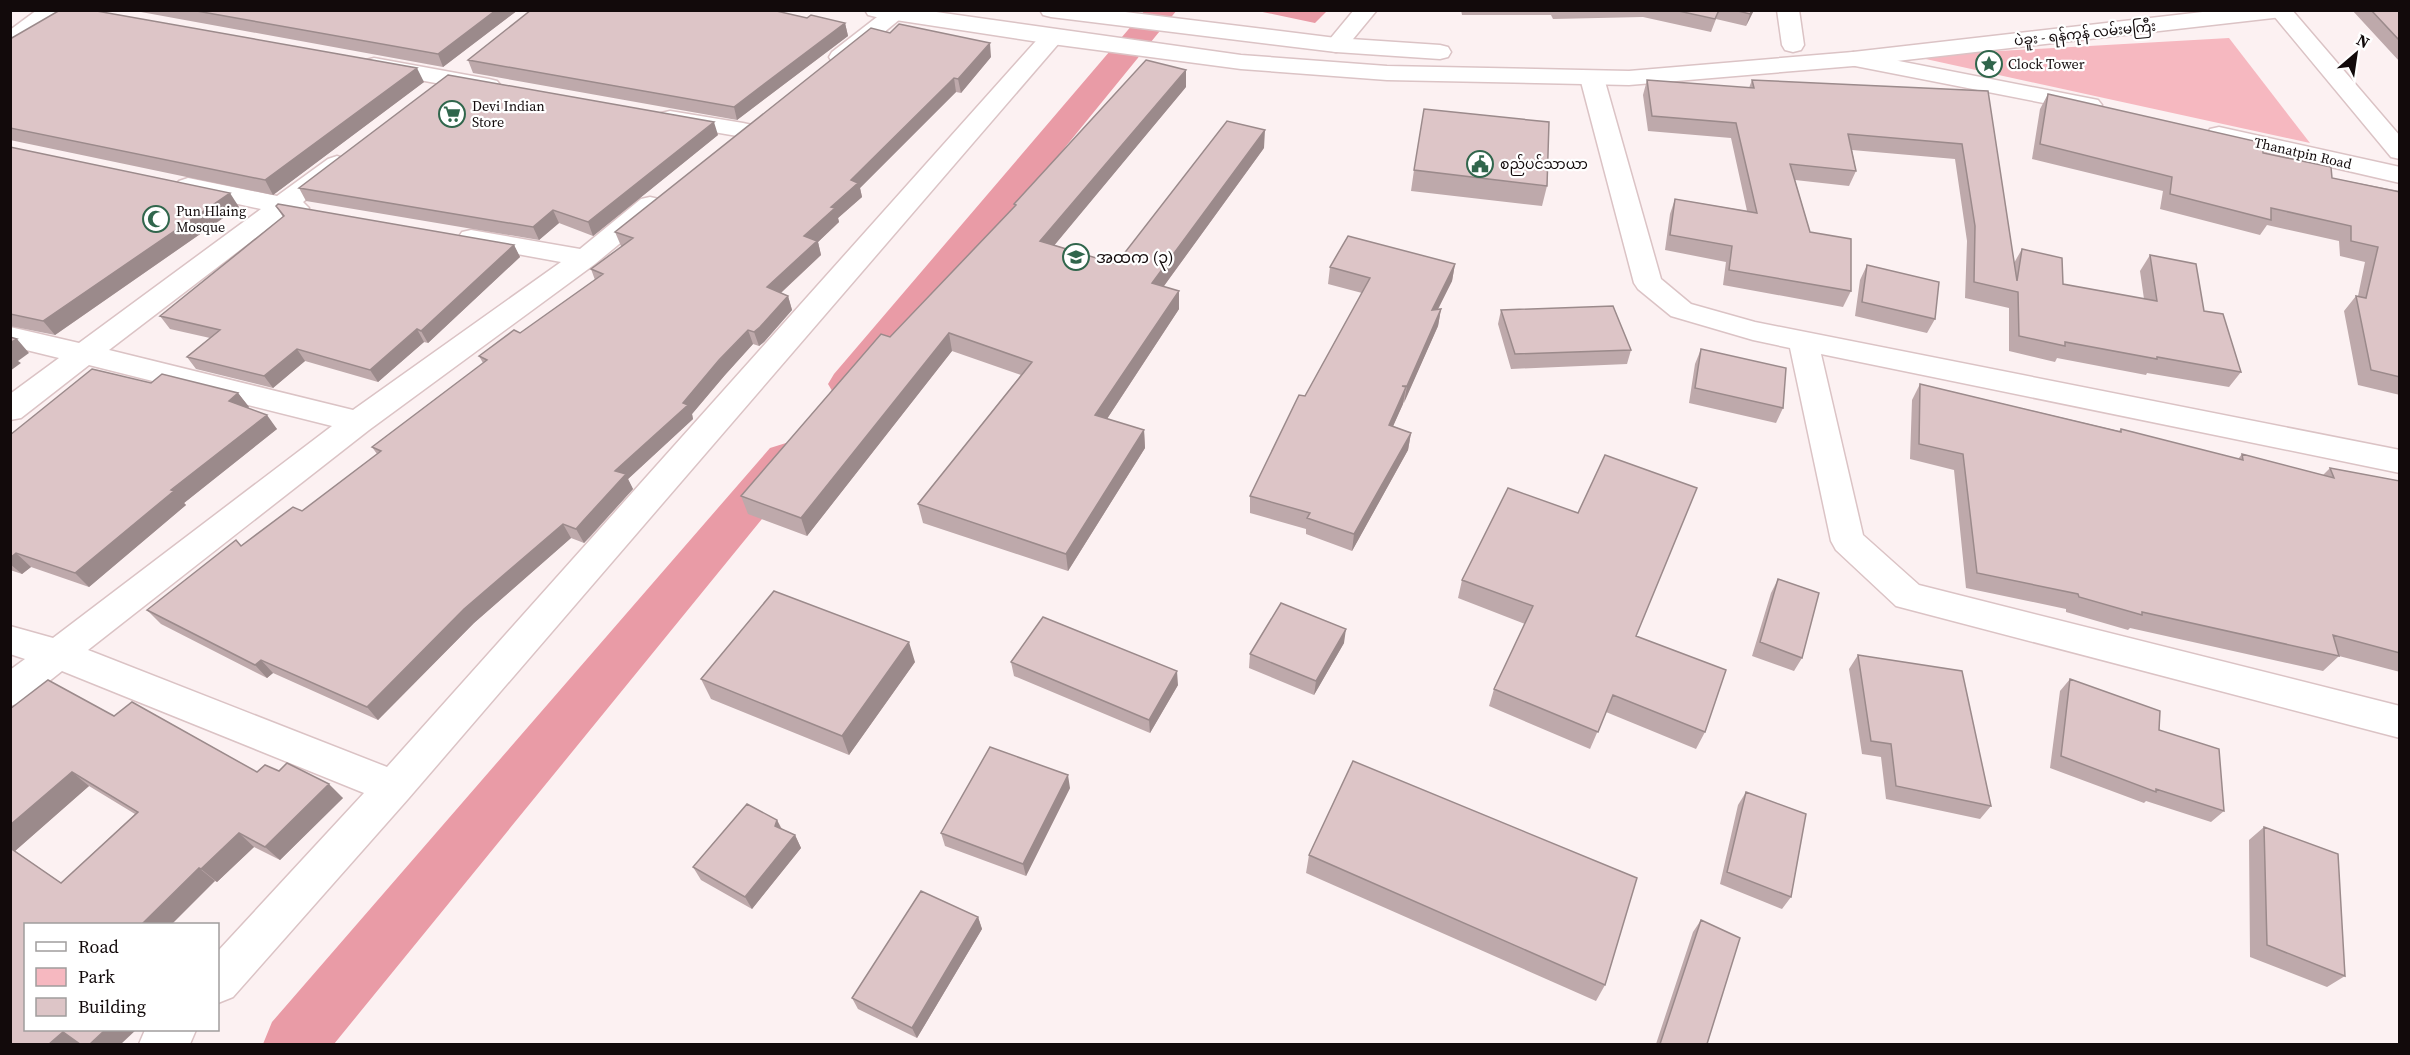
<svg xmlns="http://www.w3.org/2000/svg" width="2410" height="1055" font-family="'Source Serif 4','Noto Sans Myanmar',serif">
<rect width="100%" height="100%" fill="#fcf1f2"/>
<path fill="#f6b8c0" d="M 2229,38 L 2310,143 L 1912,56 Z"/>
<path fill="#e99ba6" d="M 1258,11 L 1327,11 L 1315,23 Z"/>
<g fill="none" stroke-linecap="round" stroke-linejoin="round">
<path fill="#e99ba6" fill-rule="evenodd" d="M 1145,10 L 1177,10 L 864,394 L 849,398 L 834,394 L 828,384 L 834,374 Z
M 786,443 L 802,448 L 808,459 L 802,470 L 334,1044 L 263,1044 L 272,1022 L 770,448 Z"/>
<defs>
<path id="minor" d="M 886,10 L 911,10 L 848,62 L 840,64 L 832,62 L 829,57 L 832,52 Z
M 1354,10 L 1377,10 L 1344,50 L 1336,52 L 1328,50 L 1325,45 Z
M 1777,10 L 1799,10 L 1804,45 L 1801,50 L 1793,52 L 1785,50 L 1782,45 Z
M 2269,10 L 2292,10 L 2400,136 L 2400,159 L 2391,157 Z
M 1052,30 L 1060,32 L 1063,37 L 1060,42 L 408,799 L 233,997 L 218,1003 L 218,951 L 364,793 L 62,671 L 23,702 L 10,706 L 10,670 L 25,659 L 10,654 L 10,626 L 53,638 L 332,426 L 89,365 L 21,418 L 10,420 L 10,394 L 59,358 L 10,346 L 10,327 L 79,343 L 261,209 L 179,191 L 175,186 L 179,181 L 188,178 L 277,196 L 328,159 L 337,156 L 346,159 L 350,164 L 303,202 L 309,208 L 305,214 L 296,216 L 287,214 L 109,350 L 353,410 L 561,262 L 462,244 L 458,238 L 462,232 L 471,230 L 580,249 L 641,199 L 650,197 L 659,199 L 663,205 L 659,211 L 595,264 L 369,430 L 88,650 L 387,767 L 1044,32 Z
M 374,58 L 489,79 L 497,81 L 501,86 L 497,91 L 489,93 L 366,70 L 362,65 L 366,60 Z
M 1592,71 L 1600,73 L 1604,78 L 1661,279 L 1691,304 L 1755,322 L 2400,450 L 2400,473 L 1821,354 L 1863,535 L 1919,585 L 2400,706 L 2400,738 L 1896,606 L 1836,550 L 1831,541 L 1790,348 L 1753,340 L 1671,316 L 1638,289 L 1634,283 L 1580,78 L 1584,73 Z
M 670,111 L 743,123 L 752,125 L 755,130 L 752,135 L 743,137 L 661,123 L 658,118 L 661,113 Z
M 145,1030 L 196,1030 L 190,1044 L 139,1044 Z"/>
<path id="tertiary" d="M 37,10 L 63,10 L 18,46 L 10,48 L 10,30 Z"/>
<path id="secondary" d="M 1853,52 L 2098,100 L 2102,105 L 2098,110 L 2090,112 L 1845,64 L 1842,59 L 1845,54 Z
M 2219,127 L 2400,167 L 2400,183 L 2210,139 L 2207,134 L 2210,129 Z"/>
<path id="trunk" d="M 865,10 L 922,10 L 1241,55 L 1387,66 L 1629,71 L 1853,52 L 2220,10 L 2293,10 L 2290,15 L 2282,17 L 1853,66 L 1629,85 L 1387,80 L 1241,69 L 1052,44 L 876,17 L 868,15 Z
M 1040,10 L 1109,10 L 1336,38 L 1440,45 L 1448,47 L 1451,52 L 1448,57 L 1440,59 L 1336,52 L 1051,17 L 1043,15 Z"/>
</defs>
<use href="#minor" stroke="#dbc3c5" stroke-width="3"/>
<use href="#tertiary" stroke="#dbc3c5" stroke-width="3"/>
<use href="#secondary" stroke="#dbc3c5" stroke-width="3"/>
<use href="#trunk" stroke="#dbc3c5" stroke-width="3"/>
<use href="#minor" fill="#fff" fill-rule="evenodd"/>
<use href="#tertiary" fill="#fff" fill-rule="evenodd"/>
<use href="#secondary" fill="#fff" fill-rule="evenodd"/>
<use href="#trunk" fill="#fff" fill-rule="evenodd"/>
</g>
<path fill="#bea9ab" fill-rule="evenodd" d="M 130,10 L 518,10 L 443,67 Z
M 1461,10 L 1754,10 L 1746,26 L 1716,19 L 1711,32 L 1643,17 L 1553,19 L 1551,15 L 1462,15 Z
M 2352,10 L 2400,10 L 2400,62 Z
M 807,18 L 845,23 L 848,36 L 737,120 L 473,73 L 468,60 Z
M 10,39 L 424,82 L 273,195 L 10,140 Z
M 991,57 L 961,93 L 956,92 L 860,188 L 862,197 L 838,218 L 839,222 L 818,242 L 821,255 L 781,293 L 788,296 L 792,310 L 764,342 L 759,346 L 753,344 L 725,375 L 692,414 L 693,419 L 628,479 L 633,489 L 591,536 L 584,543 L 571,538 L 474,623 L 378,720 L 273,673 L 267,678 L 161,624 L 147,610 L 241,546 L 302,511 L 377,454 L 372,447 L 483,363 L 479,356 L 520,333 L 595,280 L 591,269 L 622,246 L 621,246 L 615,232 Z
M 1647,80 L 1749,88 L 1752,80 L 1988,91 L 2014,263 L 2022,249 L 2063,284 L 2144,299 L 2140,271 L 2150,255 L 2204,311 L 2241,372 L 2229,387 L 2147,373 L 2146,375 L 2057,358 L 2055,362 L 2009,351 L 2009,308 L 1965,298 L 1967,241 L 1955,159 L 1852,150 L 1856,171 L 1849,186 L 1795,180 L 1810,232 L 1851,291 L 1843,307 L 1723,285 L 1726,262 L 1665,250 L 1670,214 L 1675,199 L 1747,211 L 1731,138 L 1648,131 L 1643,95 Z
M 1186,87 L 1054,245 L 1116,264 L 1264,148 L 1164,286 L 1179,309 L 1107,419 L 1144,430 L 1145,448 L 1068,571 L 923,523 L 918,504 L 1021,375 L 952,351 L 807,536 L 748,514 L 741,496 L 890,337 L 1014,207 L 1014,204 Z
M 2048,94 L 2263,153 L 2332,178 L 2400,191 L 2400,395 L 2358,385 L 2344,311 L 2356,296 L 2358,296 L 2365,262 L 2340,256 L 2339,241 L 2267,225 L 2260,235 L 2160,209 L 2163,191 L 2032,159 L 2040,109 Z
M 718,135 L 593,236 L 559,223 L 539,240 L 306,201 L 299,188 Z
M 10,147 L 239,207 L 55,335 L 10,326 Z
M 1414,170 L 1547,186 L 1542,206 L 1411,191 Z
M 276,206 L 514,245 L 520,257 L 428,343 L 424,342 L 378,382 L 305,361 L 273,388 L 196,369 L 187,357 L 210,338 L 170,329 L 160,316 L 283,217 Z
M 1455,264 L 1452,281 L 1438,309 L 1441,309 L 1438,326 L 1393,426 L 1411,433 L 1408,450 L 1352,551 L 1306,534 L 1306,529 L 1250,513 L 1250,496 L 1362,293 L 1328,284 L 1330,267 Z
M 1867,265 L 1935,319 L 1927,333 L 1855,316 L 1860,280 Z
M 1501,310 L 1631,350 L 1627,364 L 1511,369 L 1498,324 Z
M 1701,349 L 1783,408 L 1776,423 L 1689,403 L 1695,364 Z
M 151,383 L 238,393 L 249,407 L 248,408 L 277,429 L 184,503 L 186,505 L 89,587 L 31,567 L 22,574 L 10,570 L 10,435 Z
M 1920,384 L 2119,431 L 2121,429 L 2238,459 L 2242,454 L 2323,475 L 2330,468 L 2400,481 L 2400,672 L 2339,656 L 2323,671 L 2130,628 L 2128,630 L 2066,612 L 2066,609 L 1966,588 L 1954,470 L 1910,459 L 1912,400 Z
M 1778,579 L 1802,658 L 1794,671 L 1752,656 L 1771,593 Z
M 1462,580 L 1636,636 L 1705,732 L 1696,749 L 1606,712 L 1590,749 L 1489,706 L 1494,689 L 1525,624 L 1458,598 Z
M 1344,643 L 1314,695 L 1249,668 L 1250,654 Z
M 1858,655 L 1991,806 L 1980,819 L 1886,799 L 1881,757 L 1862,754 L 1849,669 Z
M 915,662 L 849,755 L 711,699 L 701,679 Z
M 1011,662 L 1178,685 L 1150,733 L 1014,676 Z
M 2070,679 L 2159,730 L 2224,811 L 2211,822 L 2146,801 L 2144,803 L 2050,768 L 2060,691 Z
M 10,709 L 114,716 L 257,772 L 279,771 L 343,798 L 280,860 L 254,847 L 217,882 L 215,881 L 26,924 L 10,1044 ZM 89,786 L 135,814 L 61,883 L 15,851 Z
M 1070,788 L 1026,876 L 945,846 L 941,833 Z
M 1746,792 L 1791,897 L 1782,909 L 1720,884 L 1738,805 Z
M 777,820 L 782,829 L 795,835 L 801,848 L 752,909 L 701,880 L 693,867 Z
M 2264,827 L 2345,976 L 2327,987 L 2250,957 L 2249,840 Z
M 1309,855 L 1605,985 L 1596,1001 L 1306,873 Z
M 978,917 L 982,929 L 917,1038 L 858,1009 L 852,998 Z
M 1701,920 L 1707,1044 L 1656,1044 L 1693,932 Z"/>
<path fill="#9b8a8b" d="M 496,10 L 518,10 L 443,67 L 438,54 Z
M 1752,10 L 1754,10 L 1746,26 L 1750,14 Z
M 845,23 L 848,36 L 737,120 L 734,107 Z
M 990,43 L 991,57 L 961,93 L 958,79 Z
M 417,68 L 424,82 L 273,195 L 265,180 Z
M 1186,70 L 1186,87 L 1043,259 L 1040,241 Z
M 954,78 L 956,92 L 860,188 L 862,197 L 838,218 L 839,222 L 818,242 L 821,255 L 772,301 L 767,287 L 804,236 L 831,207 L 851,180 Z
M 714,122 L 718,135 L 593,236 L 588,222 Z
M 1265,130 L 1264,148 L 1153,301 L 1152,283 Z
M 230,193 L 239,207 L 55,335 L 43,321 Z
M 553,210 L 559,223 L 539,240 L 533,227 Z
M 514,245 L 520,257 L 428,343 L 421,331 Z
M 1455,264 L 1452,281 L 1429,327 L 1432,310 Z
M 1179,291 L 1179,309 L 1097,434 L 1095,415 Z
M 788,296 L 792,310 L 764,342 L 759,346 L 754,332 Z
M 1441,309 L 1438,326 L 1404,403 L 1407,386 Z
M 417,329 L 424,342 L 378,382 L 370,370 Z
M 748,330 L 753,344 L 725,375 L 692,414 L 693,419 L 628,479 L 633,489 L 584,543 L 576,529 L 615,471 Z
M 949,333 L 952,351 L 807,536 L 801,518 Z
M 17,339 L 29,353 L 18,361 L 21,363 L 10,371 L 10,343 Z
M 297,349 L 305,361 L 273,388 L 264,376 Z
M 1406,387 L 1403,404 L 1386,442 L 1389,425 Z
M 238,393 L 249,407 L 240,415 L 229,401 Z
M 267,415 L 277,429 L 184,503 L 186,505 L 89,587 L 75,573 L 171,490 Z
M 1144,430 L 1145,448 L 1068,571 L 1066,554 Z
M 1411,433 L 1408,450 L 1352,551 L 1354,534 Z
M 563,524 L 571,538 L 474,623 L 378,720 L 367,707 L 464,609 Z
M 16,553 L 31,567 L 22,574 L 10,564 L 10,558 Z
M 1346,629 L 1344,643 L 1314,695 L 1316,681 Z
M 909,642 L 915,662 L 849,755 L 842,736 Z
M 261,660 L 273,673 L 267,678 L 255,665 Z
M 1177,671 L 1178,685 L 1150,733 L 1149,720 Z
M 72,772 L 89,786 L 15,851 L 10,848 L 10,825 Z
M 1068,775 L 1070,788 L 1026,876 L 1023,864 Z
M 329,784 L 343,798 L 280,860 L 265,847 Z
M 777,820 L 783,833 L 775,826 Z
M 239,833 L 254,847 L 217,882 L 201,869 Z
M 795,835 L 801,848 L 752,909 L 745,897 Z
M 199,868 L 215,881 L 172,924 L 142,924 Z
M 978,917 L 982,929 L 917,1038 L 912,1028 Z
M 106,1029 L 137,1029 L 121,1044 L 90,1044 Z
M 63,1032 L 81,1044 L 49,1044 Z"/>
<path fill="#ddc5c7" stroke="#9b8a8b" stroke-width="1.5" d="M 60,10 L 91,10 L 417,68 L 265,180 L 10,128 L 10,39 Z
M 191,10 L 496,10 L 438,54 Z
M 531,10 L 772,10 L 807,18 L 811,15 L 845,23 L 734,107 L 468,60 Z
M 1674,10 L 1719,10 L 1715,19 Z
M 1734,10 L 1752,10 L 1750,14 Z
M 2371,10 L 2400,10 L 2400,41 Z
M 899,24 L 990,43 L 958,79 L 954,78 L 851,180 L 858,183 L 831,207 L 835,208 L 804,236 L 817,241 L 767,287 L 788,296 L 760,327 L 754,332 L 748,330 L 719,360 L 683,403 L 688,405 L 615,471 L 626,474 L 583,521 L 576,529 L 563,524 L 464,609 L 367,707 L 261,660 L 255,665 L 147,610 L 236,540 L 241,546 L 293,507 L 302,511 L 381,451 L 372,447 L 487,360 L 479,356 L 514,330 L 520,333 L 603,274 L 591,269 L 633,238 L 615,232 L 871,28 L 890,33 Z
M 1146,60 L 1186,70 L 1040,241 L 1116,264 L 1227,121 L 1265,130 L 1152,283 L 1179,291 L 1095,415 L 1144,430 L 1066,554 L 918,504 L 1032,362 L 949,333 L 801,518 L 741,496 L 881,334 L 890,337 L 1016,205 L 1014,204 Z
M 448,75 L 714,122 L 588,222 L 553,210 L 533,227 L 299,188 Z
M 1647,80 L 1754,88 L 1752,80 L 1988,91 L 2017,281 L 2022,249 L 2062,258 L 2063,284 L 2157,301 L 2150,255 L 2196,264 L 2204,311 L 2223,314 L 2241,372 L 2157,357 L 2157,359 L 2065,342 L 2065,346 L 2019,336 L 2018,292 L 1974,282 L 1975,226 L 1962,144 L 1848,134 L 1856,171 L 1790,164 L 1810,232 L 1851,239 L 1851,291 L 1729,270 L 1732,246 L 1670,235 L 1675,199 L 1757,213 L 1736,123 L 1652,116 Z
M 2048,94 L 2263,143 L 2263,153 L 2331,167 L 2332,178 L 2400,192 L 2400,377 L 2371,370 L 2356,296 L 2366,298 L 2378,247 L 2351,241 L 2351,226 L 2271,208 L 2271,220 L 2170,194 L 2172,177 L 2040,144 Z
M 1424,109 L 1549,122 L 1547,186 L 1414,170 Z
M 10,147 L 230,193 L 43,321 L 10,314 Z
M 278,204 L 514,245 L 421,331 L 417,329 L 370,370 L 297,349 L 264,376 L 187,357 L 220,330 L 160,316 L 284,216 L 276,206 Z
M 1348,236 L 1455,264 L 1432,310 L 1441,309 L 1407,386 L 1402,386 L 1406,387 L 1389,425 L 1411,433 L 1354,534 L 1307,518 L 1310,513 L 1250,496 L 1299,395 L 1305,396 L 1370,278 L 1330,267 Z
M 1867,265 L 1939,282 L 1935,319 L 1862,302 Z
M 1613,306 L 1631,350 L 1515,354 L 1501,310 Z
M 10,337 L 17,339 L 10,343 Z
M 1701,349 L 1786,368 L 1783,408 L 1695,388 Z
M 92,369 L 151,383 L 162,374 L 238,393 L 229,401 L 267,415 L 171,490 L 174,491 L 75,573 L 16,553 L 10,558 L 10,435 Z
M 1920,384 L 2121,432 L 2121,429 L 2243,460 L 2242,454 L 2334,478 L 2330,468 L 2400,481 L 2400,653 L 2333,635 L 2339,656 L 2142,612 L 2142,615 L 2079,597 L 2078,594 L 1977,573 L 1963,454 L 1919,444 Z
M 1605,455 L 1697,488 L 1636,636 L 1726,670 L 1705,732 L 1613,695 L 1598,732 L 1494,689 L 1533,606 L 1462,580 L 1508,488 L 1578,513 Z
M 1778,579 L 1819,593 L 1802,658 L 1760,642 Z
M 774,591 L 909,642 L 842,736 L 701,679 Z
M 1281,603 L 1346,629 L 1316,681 L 1250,654 Z
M 1043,617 L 1177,671 L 1149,720 L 1011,662 Z
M 1858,655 L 1962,671 L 1991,806 L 1896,786 L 1891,744 L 1871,741 Z
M 2070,679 L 2160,711 L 2159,730 L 2219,749 L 2224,811 L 2156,789 L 2156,792 L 2061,756 Z
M 48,680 L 114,716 L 132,702 L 257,772 L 265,765 L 279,771 L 287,763 L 329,784 L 265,847 L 239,833 L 201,869 L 199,868 L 142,924 L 26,924 L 26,1029 L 106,1029 L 90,1044 L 80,1044 L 63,1032 L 49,1044 L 10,1044 L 10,848 L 61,883 L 138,812 L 72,772 L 10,825 L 10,709 Z
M 990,747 L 1068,775 L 1023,864 L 941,833 Z
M 1353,761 L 1637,878 L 1605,985 L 1309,855 Z
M 1746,792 L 1806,814 L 1791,897 L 1727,872 Z
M 747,804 L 777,820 L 775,826 L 795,835 L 745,897 L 693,867 Z
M 2264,827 L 2338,854 L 2345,976 L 2267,945 Z
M 921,891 L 978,917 L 912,1028 L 852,998 Z
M 1701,920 L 1740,938 L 1707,1044 L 1660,1044 Z"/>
<defs>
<symbol id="sight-ring" viewBox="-11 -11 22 22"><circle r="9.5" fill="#fff" stroke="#30664c" stroke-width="1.5"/><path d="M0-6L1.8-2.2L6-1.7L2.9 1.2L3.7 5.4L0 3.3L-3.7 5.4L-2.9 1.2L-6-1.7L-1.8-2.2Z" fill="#30664c"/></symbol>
<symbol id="supermarket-ring" viewBox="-11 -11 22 22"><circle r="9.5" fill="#fff" stroke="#30664c" stroke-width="1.5"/><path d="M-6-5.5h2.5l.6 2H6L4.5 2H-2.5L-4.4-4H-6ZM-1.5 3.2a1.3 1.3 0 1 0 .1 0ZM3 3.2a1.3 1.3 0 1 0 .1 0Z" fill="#30664c"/></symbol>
<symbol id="civic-ring" viewBox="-11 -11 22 22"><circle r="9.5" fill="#fff" stroke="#30664c" stroke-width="1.5"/><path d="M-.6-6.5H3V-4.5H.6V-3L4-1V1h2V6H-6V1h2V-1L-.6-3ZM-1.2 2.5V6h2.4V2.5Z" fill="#30664c"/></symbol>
<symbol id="mosque-ring" viewBox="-11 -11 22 22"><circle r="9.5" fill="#fff" stroke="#30664c" stroke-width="1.5"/><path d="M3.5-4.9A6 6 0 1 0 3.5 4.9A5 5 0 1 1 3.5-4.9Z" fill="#30664c"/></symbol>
<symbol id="school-ring" viewBox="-11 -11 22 22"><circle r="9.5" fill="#fff" stroke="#30664c" stroke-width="1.5"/><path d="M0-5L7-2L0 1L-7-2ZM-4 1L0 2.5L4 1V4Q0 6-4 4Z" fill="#30664c"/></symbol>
</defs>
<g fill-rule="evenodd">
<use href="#sight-ring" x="1974" y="49" width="30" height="30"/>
<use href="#supermarket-ring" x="437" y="99" width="30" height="30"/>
<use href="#civic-ring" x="1465" y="149" width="30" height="30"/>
<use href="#mosque-ring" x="141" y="204" width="30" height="30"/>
<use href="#school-ring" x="1061" y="242" width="30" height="30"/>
</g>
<g text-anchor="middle" stroke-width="4.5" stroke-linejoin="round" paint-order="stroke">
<g font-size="14" fill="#120a0b" stroke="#fff">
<text transform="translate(2085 33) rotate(-6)" y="5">ပဲခူး - ရန်ကုန် လမ်းမကြီး</text>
<text transform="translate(2303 153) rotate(13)" y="5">Thanatpin Road</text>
</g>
<g font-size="14" fill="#120a0b" stroke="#fff" text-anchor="start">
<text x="2008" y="69">Clock Tower</text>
<text x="472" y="111">Devi Indian<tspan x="472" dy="16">Store</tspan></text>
<text x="1500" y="169">စည်ပင်သာယာ</text>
<text x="176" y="216">Pun Hlaing<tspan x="176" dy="16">Mosque</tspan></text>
</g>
<g font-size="16" fill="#120a0b" stroke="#fff" text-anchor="start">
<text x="1096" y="263">အထက (၃)</text>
</g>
</g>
<rect width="2410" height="1055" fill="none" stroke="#120a0b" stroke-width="24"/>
<rect x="24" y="923" width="195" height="108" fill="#ffffff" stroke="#a09d9d" stroke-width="1.5"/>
<rect x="36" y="942" width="30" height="9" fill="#ffffff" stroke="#a09d9d" stroke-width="1.5"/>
<text x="78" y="953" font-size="18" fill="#120a0b">Road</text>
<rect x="36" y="968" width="30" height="18" fill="#f6b8c0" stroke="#a09d9d" stroke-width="1.5"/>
<text x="78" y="983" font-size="18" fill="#120a0b">Park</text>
<rect x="36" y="998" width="30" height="18" fill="#ddc5c7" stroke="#a09d9d" stroke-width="1.5"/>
<text x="78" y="1013" font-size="18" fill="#120a0b">Building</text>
<g transform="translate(2356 54) rotate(29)" stroke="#ffffff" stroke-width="4.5" paint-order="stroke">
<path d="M0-4.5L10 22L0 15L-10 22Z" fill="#120a0b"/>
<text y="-9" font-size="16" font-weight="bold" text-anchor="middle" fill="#120a0b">N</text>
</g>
</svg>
